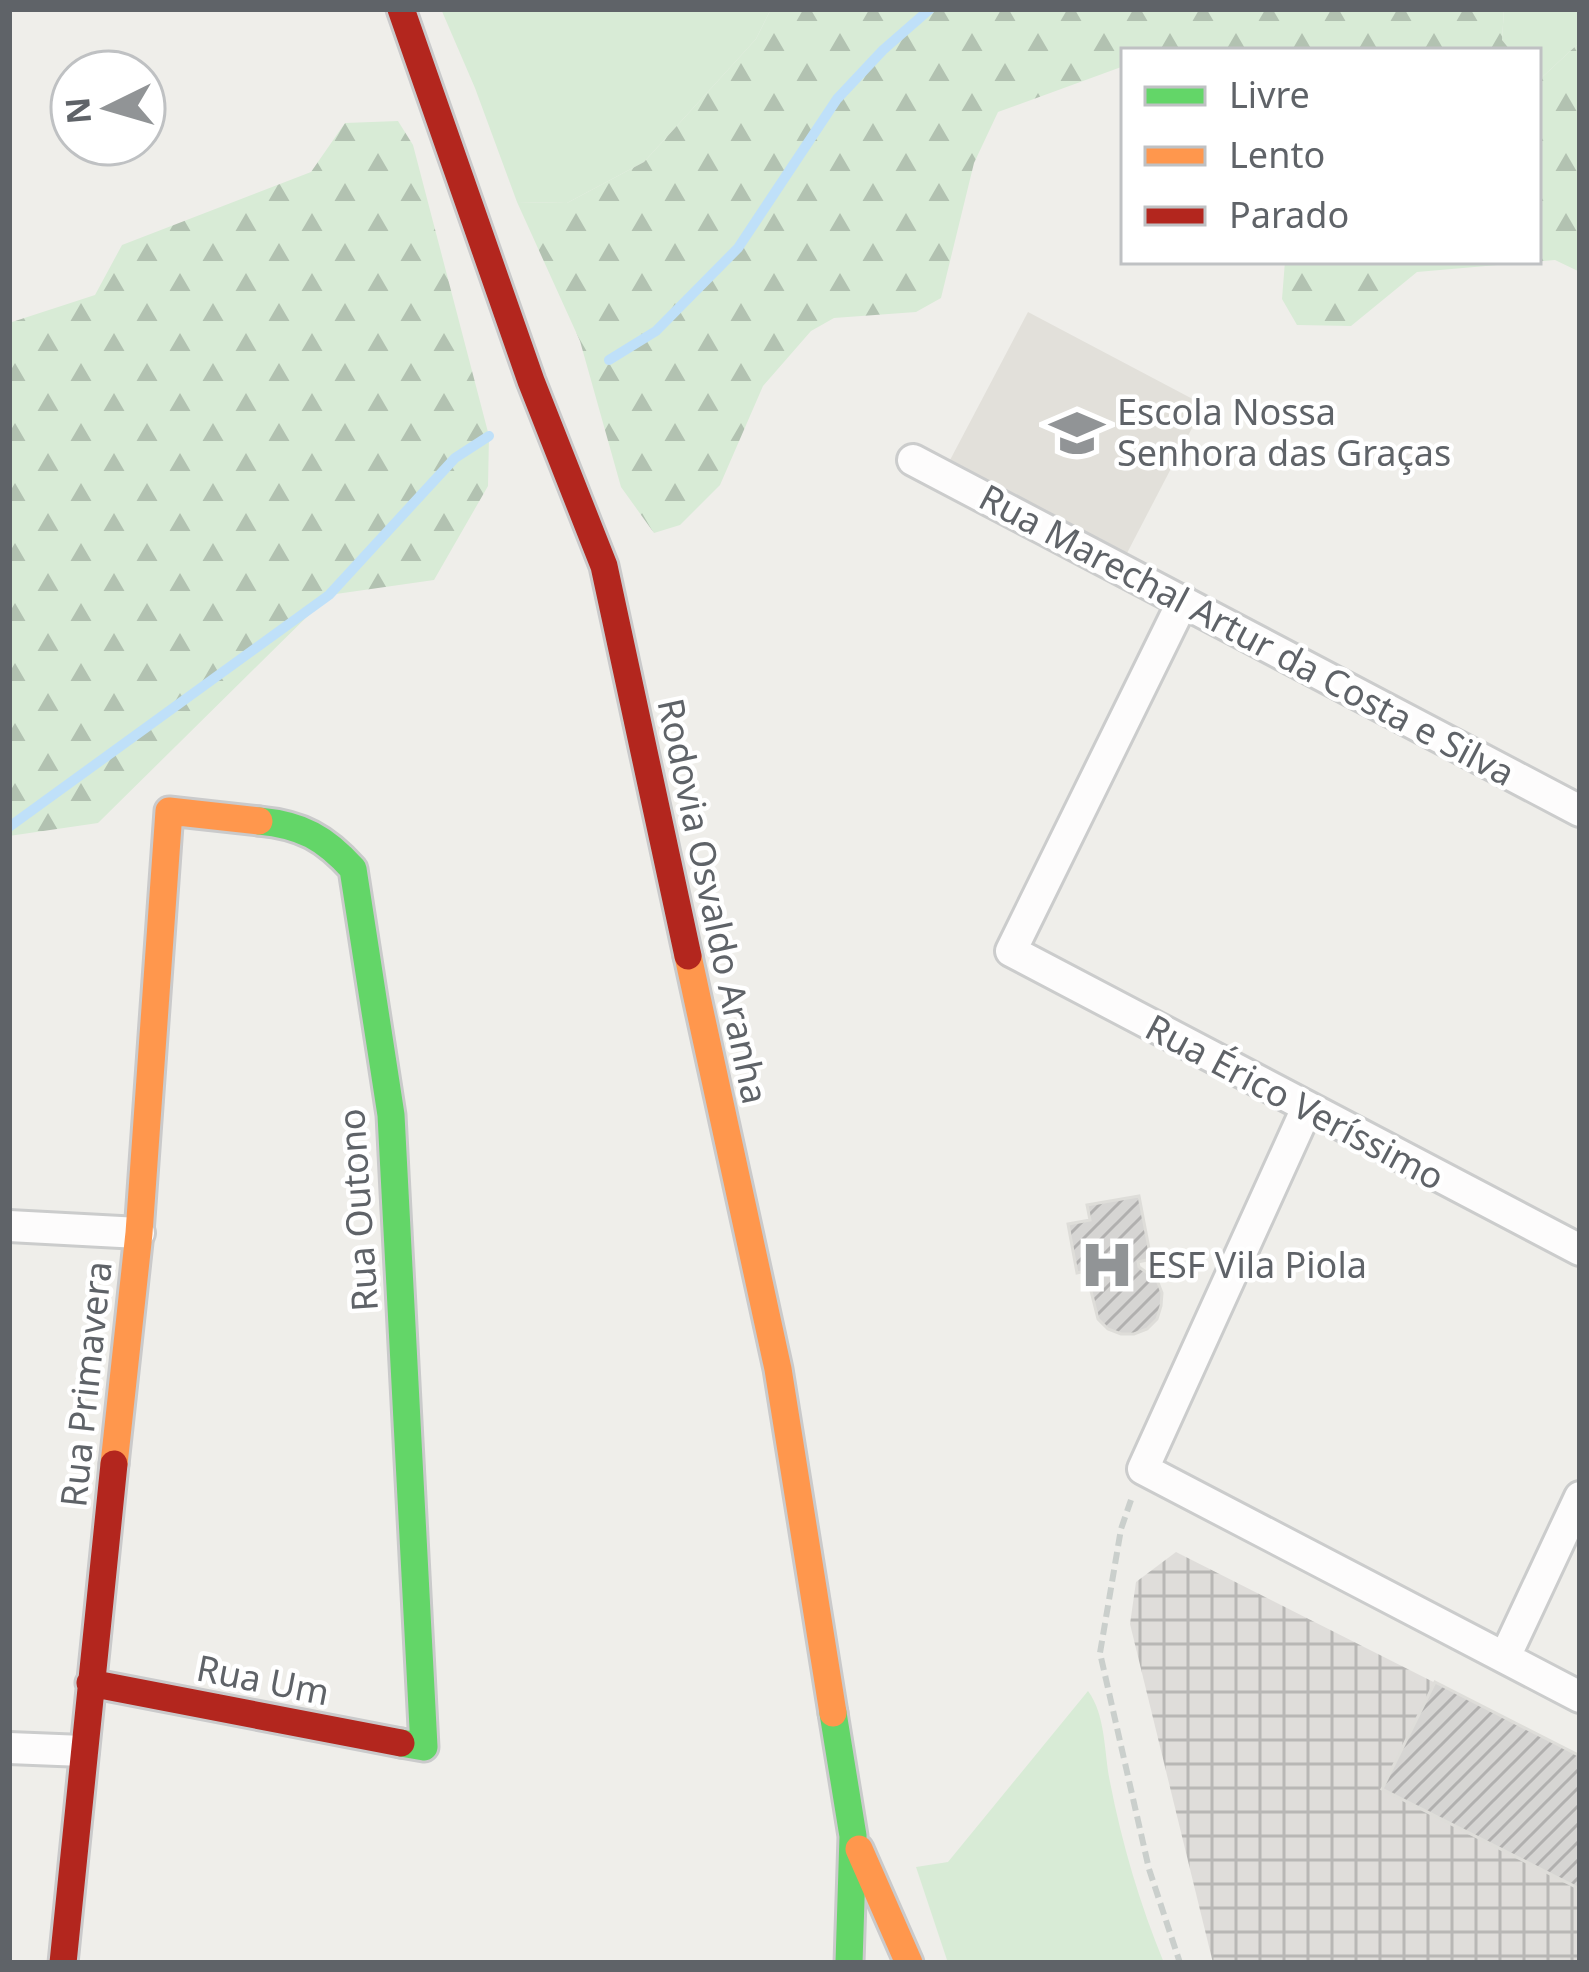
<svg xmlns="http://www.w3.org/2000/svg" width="1589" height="1972" font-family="'Noto Sans',sans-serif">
<defs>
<pattern id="industrial-grid" width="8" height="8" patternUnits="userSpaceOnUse" patternTransform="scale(3)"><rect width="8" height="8" fill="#dfddda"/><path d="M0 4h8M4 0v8" fill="none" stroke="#b8b7b5"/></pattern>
<pattern id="forest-firs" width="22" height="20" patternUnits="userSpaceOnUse" patternTransform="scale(3)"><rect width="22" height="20" fill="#d8ebd6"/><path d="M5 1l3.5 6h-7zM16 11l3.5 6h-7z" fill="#b2c2b1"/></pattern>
<pattern id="building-hatch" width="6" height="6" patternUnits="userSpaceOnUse" patternTransform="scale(3)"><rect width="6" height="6" fill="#d6d5d3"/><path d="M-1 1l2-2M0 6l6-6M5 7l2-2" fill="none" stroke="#b1b0af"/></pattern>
</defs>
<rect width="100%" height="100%" fill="#efeeea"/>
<path fill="url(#industrial-grid)" d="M 1176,1552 L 1580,1756 L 1580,1963 L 1213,1963 L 1130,1624 L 1136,1582 Z"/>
<path fill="#e2e0da" d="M 1028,312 L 1204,405 L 1126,555 L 949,462 Z"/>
<path fill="#d8ebd6" d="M 441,9 L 771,9 L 756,39 L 644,162 L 567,203 L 517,202 L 475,88 Z
M 1504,9 L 1580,9 L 1580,42 L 1538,81 L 1538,51 L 1511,51 L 1502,40 Z
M 1088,1691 C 1106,1715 1104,1753 1110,1782 C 1122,1844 1140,1905 1164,1963 L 948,1963 L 916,1867 L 948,1862 Z"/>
<path fill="url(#forest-firs)" d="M 771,9 L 1504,9 L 1502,40 L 1511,51 L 1124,51 L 1124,66 L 998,112 L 974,163 L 941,298 L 916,312 L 834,318 L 811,331 L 763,386 L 720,485 L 680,525 L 654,533 L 621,487 L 580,341 L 517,202 L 567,203 L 644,162 L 756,39 Z
M 1580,42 L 1580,272 L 1555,260 L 1417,272 L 1351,326 L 1297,325 L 1282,299 L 1285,261 L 1538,261 L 1538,81 Z
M 398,121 L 413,145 L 489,436 L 488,486 L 434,580 L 329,595 L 98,823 L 9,836 L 9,323 L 95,295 L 122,245 L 311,172 L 345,123 Z"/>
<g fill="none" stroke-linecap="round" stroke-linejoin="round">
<path stroke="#bfe0f9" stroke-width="10" d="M 609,360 L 656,331 L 738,248 L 837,99 L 883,50 L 930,9
M 9,827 L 329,595 L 455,458 L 489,436"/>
</g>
<path fill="url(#building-hatch)" stroke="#deddd9" stroke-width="3" d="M 1139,1196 L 1151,1259 L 1138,1262 L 1139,1267 L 1157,1280 L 1162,1293 L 1161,1306 L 1157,1319 L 1147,1329 L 1134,1334 L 1121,1334 L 1108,1329 L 1098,1319 L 1086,1271 L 1077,1273 L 1068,1224 L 1090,1220 L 1087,1205 Z
M 1435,1682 L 1580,1756 L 1580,1889 L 1382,1789 Z"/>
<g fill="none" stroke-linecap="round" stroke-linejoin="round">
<defs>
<path id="street" d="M 913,460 L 1580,811
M 1183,601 L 1011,951 L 1580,1250
M 1307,1108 L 1143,1469 L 1580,1697
M 9,1226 L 139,1233
M 1505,1657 L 1580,1497
M 9,1748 L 83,1751"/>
<path id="fast" d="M 259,821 C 302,825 325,838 353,869 L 391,1115 L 424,1747 L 401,1743
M 833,1713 L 853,1836 L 849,1963"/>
<path id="slow" d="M 688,956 L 778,1369 L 833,1713
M 114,1464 L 139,1233 L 169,811 L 259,821
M 859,1849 L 909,1963"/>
<path id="jam" d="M 401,9 L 531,381 L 604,566 L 688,956
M 90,1683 L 401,1743
M 63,1963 L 114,1464"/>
</defs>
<use href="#street" stroke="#cbcccc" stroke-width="36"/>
<use href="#fast" stroke="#cacacb" stroke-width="33"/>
<use href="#slow" stroke="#cacacb" stroke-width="33"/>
<use href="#jam" stroke="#cacacb" stroke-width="33"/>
<path stroke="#cacfcc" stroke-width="6" stroke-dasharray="12 6" stroke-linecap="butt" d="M 1131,1500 L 1121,1529 L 1100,1653 L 1149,1869 L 1180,1963"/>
<use href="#street" stroke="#fdfcfc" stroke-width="30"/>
<use href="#fast" stroke="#63d668" stroke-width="27"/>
<use href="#slow" stroke="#ff974d" stroke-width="27"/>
<use href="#jam" stroke="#b3261e" stroke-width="27"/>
</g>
<defs>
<symbol id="school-bare" viewBox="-9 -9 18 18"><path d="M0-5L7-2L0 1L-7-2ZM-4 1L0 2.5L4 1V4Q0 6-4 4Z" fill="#919496" stroke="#fff" stroke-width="2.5" paint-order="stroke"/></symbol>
<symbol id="hospital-bare" viewBox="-9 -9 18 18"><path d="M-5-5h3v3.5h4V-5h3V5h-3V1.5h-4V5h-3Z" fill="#919496" stroke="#fff" stroke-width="2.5" paint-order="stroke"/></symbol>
</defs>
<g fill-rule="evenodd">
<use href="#school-bare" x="1039" y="395" width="76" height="76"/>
<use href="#hospital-bare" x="1069" y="1227" width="76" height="76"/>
</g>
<g text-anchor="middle" stroke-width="9" stroke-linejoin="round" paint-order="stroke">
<g font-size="36" fill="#5f6368" stroke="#fff" text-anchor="start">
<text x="1117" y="425">Escola Nossa<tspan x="1117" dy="41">Senhora das Graças</tspan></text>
<text x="1147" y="1278">ESF Vila Piola</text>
</g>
<g font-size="36" fill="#5f6368" stroke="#fff">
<text transform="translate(1247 635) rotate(28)" y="13">Rua Marechal Artur da Costa e Silva</text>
<text transform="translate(713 901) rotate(78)" y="13">Rodovia Osvaldo Aranha</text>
<text transform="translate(1295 1102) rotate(28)" y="13">Rua Érico Veríssimo</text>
<text transform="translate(358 1210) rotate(-94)" y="13">Rua Outono</text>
<text transform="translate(86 1384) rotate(-84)" y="13">Rua Primavera</text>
<text transform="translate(263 1680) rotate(11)" y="13">Rua Um</text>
</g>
</g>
<rect width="1589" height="1972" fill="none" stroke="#5f6368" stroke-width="24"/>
<rect x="1121" y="48" width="420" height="216" fill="#ffffff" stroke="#bfc1c3" stroke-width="3"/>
<rect x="1145" y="87" width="60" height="18" fill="#63d668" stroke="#bfc1c3" stroke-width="3"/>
<text x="1229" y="108" font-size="36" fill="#5f6368">Livre</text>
<rect x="1145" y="147" width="60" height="18" fill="#ff974d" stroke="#bfc1c3" stroke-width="3"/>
<text x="1229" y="168" font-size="36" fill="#5f6368">Lento</text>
<rect x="1145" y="207" width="60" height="18" fill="#b3261e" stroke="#bfc1c3" stroke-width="3"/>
<text x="1229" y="228" font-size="36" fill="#5f6368">Parado</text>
<g transform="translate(108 108) rotate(265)"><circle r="57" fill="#ffffff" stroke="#bfc1c3" stroke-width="3"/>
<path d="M0-9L21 45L0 30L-21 45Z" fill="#919496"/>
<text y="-18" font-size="33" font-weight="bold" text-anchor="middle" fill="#5f6368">N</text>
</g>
</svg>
